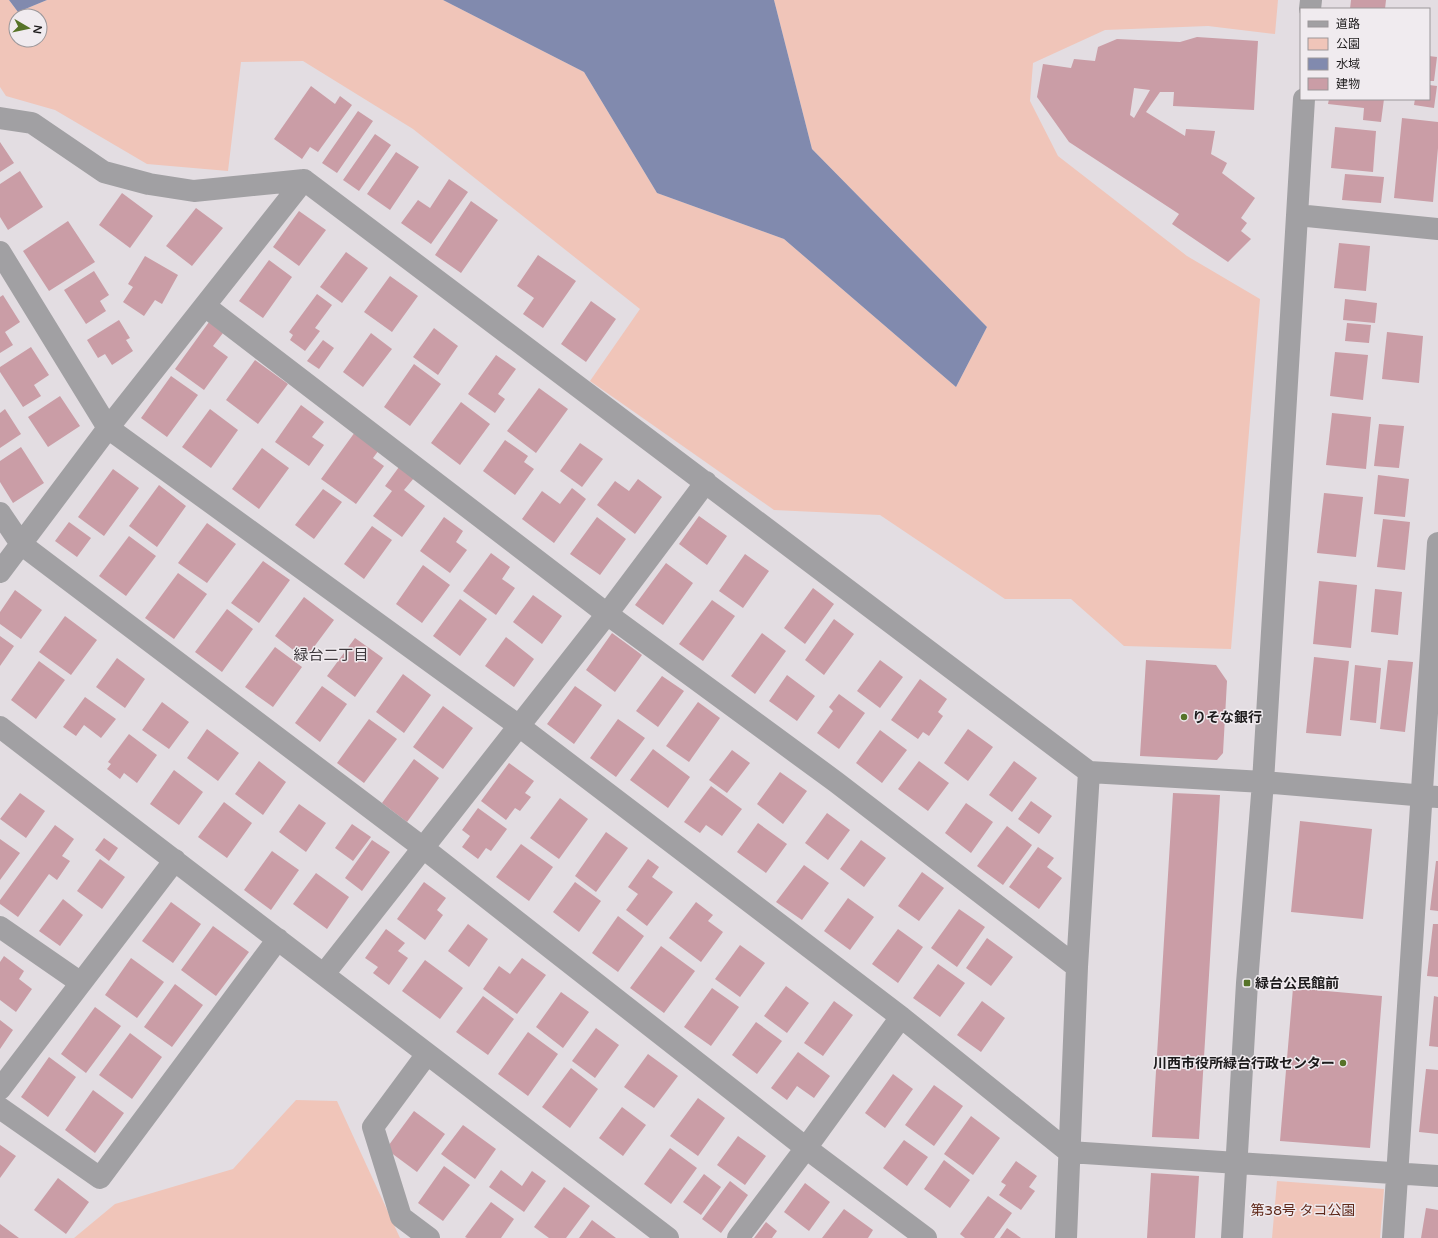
<svg xmlns="http://www.w3.org/2000/svg" width="1438" height="1238" font-family="'Varela Round','Noto Sans JP',sans-serif">
<rect width="100%" height="100%" fill="#e3dde2"/>
<path fill="#f0c5b9" fill-rule="evenodd" d="M 0,0 L 9,0 L 18,12 L 47,0 L 443,0 L 584,72 L 657,193 L 784,239 L 956,387 L 987,327 L 812,149 L 774,0 L 1278,0 L 1275,34 L 1208,26 L 1105,30 L 1033,63 L 1030,101 L 1058,156 L 1187,256 L 1260,299 L 1231,649 L 1124,646 L 1071,599 L 1005,599 L 880,515 L 774,510 L 590,381 L 640,309 L 413,129 L 303,61 L 241,62 L 228,171 L 147,164 L 55,110 L 6,96 L 0,87 ZM 16,16 L 40,16 L 40,40 L 16,40 Z
M 296,1100 L 337,1101 L 400,1238 L 74,1238 L 115,1204 L 233,1169 Z
M 1277,1181 L 1384,1189 L 1380,1238 L 1272,1238 Z"/>
<path fill="#818aae" d="M 9,0 L 47,0 L 18,12 Z
M 443,0 L 774,0 L 812,149 L 987,327 L 956,387 L 784,239 L 657,193 L 584,72 Z"/>
<path fill="#ca9da6" fill-rule="evenodd" d="M 1351,0 L 1386,0 L 1385,9 L 1350,9 Z
M 1197,37 L 1258,41 L 1254,110 L 1173,106 L 1174,92 L 1160,92 L 1146,112 L 1185,136 L 1186,129 L 1215,131 L 1211,154 L 1227,163 L 1222,173 L 1255,198 L 1241,218 L 1247,223 L 1241,231 L 1251,239 L 1228,262 L 1172,224 L 1179,214 L 1069,142 L 1037,97 L 1043,64 L 1071,68 L 1074,59 L 1095,61 L 1098,47 L 1117,39 L 1180,42 ZM 1134,88 L 1150,90 L 1134,118 L 1130,115 Z
M 1429,56 L 1437,57 L 1434,81 L 1429,81 Z
M 1429,85 L 1437,86 L 1434,108 L 1414,105 L 1415,99 L 1429,99 Z
M 311,86 L 335,104 L 340,96 L 352,105 L 318,152 L 310,147 L 302,159 L 274,139 Z
M 1329,99 L 1384,99 L 1381,122 L 1363,120 L 1364,108 L 1328,104 Z
M 358,111 L 373,121 L 337,173 L 322,163 Z
M 1402,118 L 1438,122 L 1438,148 L 1433,202 L 1394,198 Z
M 1335,127 L 1376,131 L 1373,172 L 1331,168 Z
M 375,134 L 391,145 L 359,191 L 343,180 Z
M 0,142 L 14,163 L 0,172 Z
M 396,152 L 419,167 L 390,210 L 367,194 Z
M 20,171 L 43,207 L 8,230 L 0,217 L 0,184 Z
M 1345,174 L 1384,177 L 1381,203 L 1342,200 Z
M 449,179 L 468,192 L 431,244 L 401,223 L 418,200 L 430,208 Z
M 122,193 L 153,216 L 130,248 L 99,225 Z
M 471,201 L 498,220 L 461,273 L 435,255 Z
M 196,208 L 223,228 L 192,266 L 166,246 Z
M 299,211 L 326,230 L 299,266 L 273,247 Z
M 68,221 L 95,262 L 49,291 L 23,251 Z
M 1339,243 L 1370,246 L 1366,291 L 1334,288 Z
M 346,252 L 368,268 L 342,303 L 320,287 Z
M 538,255 L 576,281 L 543,328 L 523,314 L 534,298 L 517,286 Z
M 145,256 L 178,275 L 162,304 L 155,300 L 144,316 L 123,302 L 133,287 L 128,284 Z
M 269,260 L 292,277 L 263,318 L 239,301 Z
M 94,271 L 109,295 L 100,301 L 106,311 L 86,324 L 64,290 Z
M 390,276 L 418,296 L 392,332 L 364,312 Z
M 317,294 L 332,305 L 315,328 L 320,331 L 305,351 L 290,340 L 293,335 L 289,332 Z
M 3,295 L 20,322 L 5,332 L 13,345 L 0,353 L 0,297 Z
M 1345,299 L 1377,303 L 1375,323 L 1343,320 Z
M 591,301 L 616,319 L 586,362 L 561,344 Z
M 119,320 L 130,338 L 126,340 L 133,351 L 112,365 L 105,354 L 98,358 L 87,340 Z
M 209,322 L 223,333 L 213,346 L 228,357 L 204,390 L 175,369 Z
M 1347,323 L 1371,325 L 1369,343 L 1345,341 Z
M 434,328 L 458,346 L 438,375 L 413,357 Z
M 1387,332 L 1423,336 L 1419,383 L 1382,379 Z
M 371,333 L 392,349 L 363,387 L 343,372 Z
M 323,340 L 334,348 L 319,369 L 307,361 Z
M 31,347 L 49,375 L 34,385 L 41,396 L 23,407 L 0,372 L 0,367 Z
M 1335,352 L 1368,355 L 1363,400 L 1330,396 Z
M 496,355 L 516,369 L 498,394 L 505,399 L 495,413 L 468,394 Z
M 255,360 L 288,384 L 258,424 L 226,400 Z
M 414,364 L 441,384 L 410,426 L 384,407 Z
M 171,376 L 198,395 L 167,437 L 141,418 Z
M 539,388 L 568,409 L 536,453 L 507,431 Z
M 60,396 L 80,426 L 48,447 L 28,417 Z
M 461,402 L 490,424 L 460,465 L 431,443 Z
M 301,405 L 324,422 L 312,437 L 324,445 L 309,466 L 275,442 Z
M 5,409 L 21,434 L 0,448 L 0,413 Z
M 210,409 L 238,430 L 211,468 L 182,447 Z
M 1332,413 L 1371,417 L 1366,469 L 1326,465 Z
M 1379,424 L 1404,426 L 1399,468 L 1374,466 Z
M 355,432 L 379,450 L 373,458 L 384,466 L 356,504 L 321,479 Z
M 505,440 L 528,456 L 524,462 L 534,469 L 515,495 L 483,471 Z
M 580,443 L 603,459 L 582,487 L 560,471 Z
M 21,447 L 44,483 L 13,503 L 0,482 L 0,461 Z
M 262,448 L 289,468 L 259,509 L 232,489 Z
M 399,467 L 414,478 L 404,490 L 425,506 L 402,537 L 373,516 L 392,491 L 385,486 Z
M 113,469 L 139,488 L 104,536 L 78,517 Z
M 1378,475 L 1409,479 L 1405,517 L 1374,514 Z
M 638,479 L 662,497 L 635,534 L 597,505 L 615,481 L 629,491 Z
M 159,485 L 186,506 L 157,547 L 129,526 Z
M 572,488 L 586,499 L 554,543 L 522,519 L 542,491 L 560,504 Z
M 323,489 L 342,502 L 314,539 L 295,525 Z
M 1324,493 L 1363,497 L 1356,557 L 1317,553 Z
M 699,516 L 727,536 L 707,565 L 679,544 Z
M 444,517 L 463,531 L 456,542 L 467,550 L 450,573 L 420,551 Z
M 597,517 L 626,539 L 600,575 L 570,554 Z
M 1383,519 L 1410,522 L 1405,570 L 1377,567 Z
M 69,522 L 91,538 L 77,557 L 55,541 Z
M 207,523 L 236,544 L 207,583 L 178,563 Z
M 372,526 L 392,540 L 364,579 L 344,564 Z
M 129,536 L 156,556 L 126,596 L 99,576 Z
M 491,553 L 510,567 L 502,579 L 515,588 L 496,615 L 463,591 Z
M 745,554 L 769,571 L 743,608 L 719,591 Z
M 263,561 L 290,580 L 259,623 L 231,603 Z
M 666,563 L 693,583 L 663,625 L 635,605 Z
M 423,565 L 450,585 L 422,623 L 396,604 Z
M 178,573 L 207,594 L 174,639 L 145,618 Z
M 1319,581 L 1357,585 L 1351,648 L 1313,644 Z
M 813,588 L 834,604 L 805,644 L 784,628 Z
M 1375,589 L 1402,592 L 1398,635 L 1371,632 Z
M 15,590 L 42,610 L 21,639 L 0,624 L 0,612 Z
M 533,595 L 562,616 L 542,644 L 513,622 Z
M 304,597 L 334,620 L 305,659 L 275,636 Z
M 460,599 L 487,619 L 460,656 L 433,636 Z
M 712,600 L 735,616 L 703,661 L 679,644 Z
M 227,609 L 253,629 L 222,672 L 195,652 Z
M 65,616 L 97,640 L 71,675 L 39,652 Z
M 834,619 L 854,634 L 824,675 L 805,660 Z
M 612,633 L 642,655 L 615,692 L 586,670 Z
M 762,633 L 786,651 L 755,694 L 731,676 Z
M 0,636 L 14,646 L 0,666 Z
M 506,637 L 534,659 L 514,687 L 485,666 Z
M 355,638 L 383,658 L 355,697 L 327,676 Z
M 275,647 L 302,667 L 273,707 L 245,687 Z
M 1314,657 L 1349,661 L 1341,736 L 1306,733 Z
M 117,658 L 145,679 L 125,708 L 96,687 Z
M 880,660 L 903,677 L 880,708 L 857,691 Z
M 1146,660 L 1216,665 L 1227,681 L 1223,753 L 1217,760 L 1140,756 Z
M 1388,660 L 1413,662 L 1405,732 L 1380,729 Z
M 39,661 L 65,680 L 36,719 L 11,700 Z
M 1355,665 L 1381,668 L 1376,723 L 1350,720 Z
M 403,674 L 431,695 L 404,733 L 376,712 Z
M 787,675 L 815,696 L 797,721 L 769,701 Z
M 662,676 L 684,691 L 658,727 L 636,711 Z
M 920,679 L 947,699 L 938,712 L 943,716 L 929,736 L 923,732 L 918,739 L 891,720 Z
M 322,686 L 347,704 L 320,742 L 295,723 Z
M 575,686 L 602,705 L 574,744 L 547,724 Z
M 839,694 L 865,713 L 839,749 L 817,733 L 833,711 L 829,707 Z
M 85,697 L 116,719 L 101,738 L 84,725 L 76,736 L 63,727 Z
M 162,702 L 189,722 L 169,749 L 142,730 Z
M 698,702 L 720,718 L 689,762 L 666,746 Z
M 443,706 L 473,728 L 443,769 L 413,747 Z
M 369,719 L 397,739 L 364,783 L 337,763 Z
M 618,719 L 645,738 L 616,777 L 590,758 Z
M 207,729 L 239,753 L 218,781 L 187,758 Z
M 968,729 L 993,747 L 968,781 L 944,763 Z
M 880,730 L 907,750 L 882,783 L 856,763 Z
M 129,734 L 157,755 L 137,783 L 124,773 L 120,779 L 107,769 L 111,764 L 108,762 Z
M 653,749 L 690,777 L 668,808 L 630,780 Z
M 732,750 L 750,763 L 727,793 L 709,780 Z
M 414,759 L 439,778 L 407,822 L 382,803 Z
M 259,761 L 286,782 L 263,815 L 235,794 Z
M 919,761 L 949,783 L 928,811 L 898,789 Z
M 1014,761 L 1037,778 L 1012,812 L 989,795 Z
M 509,763 L 534,781 L 525,793 L 531,797 L 520,811 L 515,808 L 506,820 L 481,801 Z
M 174,770 L 203,792 L 179,825 L 150,804 Z
M 780,772 L 807,791 L 783,824 L 757,804 Z
M 711,786 L 742,809 L 722,836 L 706,825 L 700,833 L 684,822 Z
M 20,793 L 45,811 L 26,838 L 0,819 Z
M 1173,793 L 1220,795 L 1199,1139 L 1152,1137 Z
M 560,798 L 588,819 L 559,859 L 530,838 Z
M 1031,801 L 1052,816 L 1039,834 L 1018,819 Z
M 224,802 L 252,823 L 227,858 L 198,837 Z
M 966,803 L 993,822 L 971,853 L 945,833 Z
M 299,804 L 326,823 L 306,852 L 279,832 Z
M 478,808 L 507,829 L 491,851 L 486,848 L 478,859 L 462,847 L 470,836 L 462,830 Z
M 827,813 L 850,830 L 828,860 L 805,843 Z
M 1300,821 L 1372,829 L 1363,919 L 1291,912 Z
M 758,823 L 787,844 L 766,873 L 737,852 Z
M 352,824 L 371,837 L 353,861 L 335,848 Z
M 55,825 L 74,839 L 62,856 L 70,861 L 57,880 L 49,874 L 18,917 L 0,904 L 0,900 Z
M 1007,826 L 1032,845 L 1003,885 L 977,866 Z
M 606,832 L 628,848 L 596,892 L 575,876 Z
M 104,838 L 118,848 L 109,861 L 95,850 Z
M 0,839 L 20,853 L 0,880 Z
M 372,840 L 390,852 L 362,891 L 345,878 Z
M 861,840 L 886,858 L 864,887 L 840,869 Z
M 521,844 L 553,867 L 529,901 L 496,877 Z
M 1038,847 L 1054,858 L 1047,867 L 1062,878 L 1039,909 L 1009,887 Z
M 272,851 L 299,870 L 271,910 L 244,890 Z
M 100,859 L 125,877 L 102,909 L 77,891 Z
M 648,859 L 659,867 L 652,877 L 673,892 L 647,926 L 626,910 L 638,894 L 628,887 Z
M 1436,861 L 1438,861 L 1438,911 L 1430,910 Z
M 804,865 L 829,883 L 802,920 L 776,902 Z
M 922,872 L 944,888 L 919,921 L 898,906 Z
M 316,873 L 349,897 L 327,929 L 293,904 Z
M 424,882 L 446,898 L 437,910 L 443,915 L 425,940 L 397,919 Z
M 575,882 L 601,901 L 579,932 L 553,912 Z
M 848,898 L 874,917 L 850,950 L 824,931 Z
M 63,899 L 83,915 L 60,946 L 39,931 Z
M 171,902 L 201,924 L 173,963 L 142,941 Z
M 696,902 L 713,915 L 708,921 L 723,932 L 701,962 L 669,938 Z
M 959,909 L 985,927 L 957,967 L 931,948 Z
M 618,916 L 644,936 L 618,972 L 592,953 Z
M 468,924 L 488,939 L 469,967 L 448,951 Z
M 1433,924 L 1438,924 L 1438,977 L 1427,976 Z
M 213,926 L 249,952 L 216,996 L 181,970 Z
M 386,929 L 405,943 L 398,951 L 408,958 L 389,985 L 373,973 L 378,967 L 365,958 Z
M 898,929 L 923,947 L 898,983 L 872,964 Z
M 987,938 L 1013,957 L 991,986 L 966,968 Z
M 740,945 L 765,963 L 740,997 L 715,979 Z
M 661,946 L 695,971 L 664,1013 L 630,988 Z
M 4,956 L 24,971 L 19,979 L 32,989 L 16,1012 L 0,1000 L 0,962 Z
M 131,958 L 164,982 L 137,1018 L 105,995 Z
M 522,958 L 546,975 L 517,1014 L 483,989 L 499,966 L 510,974 Z
M 425,960 L 463,988 L 440,1019 L 402,991 Z
M 938,964 L 965,983 L 940,1017 L 913,998 Z
M 175,984 L 203,1005 L 172,1047 L 144,1027 Z
M 786,986 L 809,1003 L 787,1033 L 764,1016 Z
M 712,988 L 739,1007 L 711,1046 L 684,1027 Z
M 1293,988 L 1382,996 L 1370,1148 L 1280,1141 Z
M 561,992 L 589,1012 L 563,1048 L 536,1027 Z
M 483,996 L 514,1019 L 488,1055 L 456,1032 Z
M 1434,996 L 1438,997 L 1438,1047 L 1429,1046 Z
M 834,1001 L 853,1015 L 823,1056 L 804,1043 Z
M 982,1001 L 1005,1018 L 981,1052 L 957,1035 Z
M 95,1007 L 121,1026 L 86,1073 L 61,1054 Z
M 0,1020 L 13,1030 L 0,1049 Z
M 756,1022 L 782,1041 L 757,1074 L 732,1055 Z
M 596,1028 L 619,1045 L 595,1078 L 572,1061 Z
M 528,1032 L 558,1054 L 528,1096 L 498,1074 Z
M 130,1033 L 162,1057 L 132,1099 L 99,1075 Z
M 798,1052 L 830,1076 L 814,1098 L 797,1086 L 787,1100 L 771,1088 Z
M 648,1054 L 678,1076 L 654,1108 L 624,1087 Z
M 49,1057 L 76,1077 L 48,1117 L 21,1097 Z
M 571,1068 L 598,1089 L 570,1128 L 542,1107 Z
M 1426,1069 L 1438,1070 L 1438,1134 L 1419,1132 Z
M 893,1074 L 913,1089 L 885,1128 L 865,1113 Z
M 934,1085 L 963,1106 L 934,1146 L 905,1125 Z
M 93,1090 L 124,1113 L 95,1153 L 65,1130 Z
M 698,1098 L 725,1118 L 698,1156 L 670,1136 Z
M 622,1107 L 646,1125 L 623,1156 L 599,1138 Z
M 414,1111 L 445,1134 L 417,1172 L 386,1149 Z
M 971,1116 L 1000,1138 L 973,1175 L 944,1154 Z
M 463,1125 L 496,1149 L 475,1179 L 441,1154 Z
M 738,1136 L 766,1156 L 745,1185 L 717,1165 Z
M 904,1140 L 928,1157 L 907,1186 L 883,1168 Z
M 0,1145 L 16,1156 L 0,1178 Z
M 670,1148 L 697,1168 L 671,1204 L 644,1184 Z
M 944,1160 L 970,1180 L 950,1208 L 924,1189 Z
M 1016,1161 L 1037,1176 L 1029,1187 L 1035,1191 L 1021,1210 L 999,1195 L 1006,1185 L 1001,1182 Z
M 444,1166 L 470,1185 L 443,1221 L 418,1203 Z
M 501,1170 L 522,1186 L 532,1171 L 546,1181 L 524,1212 L 489,1187 Z
M 1151,1173 L 1199,1176 L 1195,1238 L 1147,1238 Z
M 704,1174 L 721,1187 L 701,1215 L 683,1202 Z
M 58,1178 L 89,1202 L 66,1234 L 34,1210 Z
M 730,1181 L 748,1195 L 721,1233 L 702,1219 Z
M 805,1183 L 830,1202 L 809,1231 L 784,1212 Z
M 564,1187 L 590,1206 L 566,1238 L 549,1238 L 534,1227 Z
M 988,1196 L 1012,1213 L 994,1238 L 965,1238 L 960,1234 Z
M 491,1202 L 514,1219 L 501,1238 L 467,1238 L 465,1237 Z
M 1426,1208 L 1438,1210 L 1438,1238 L 1421,1238 Z
M 844,1209 L 873,1230 L 868,1238 L 822,1238 Z
M 592,1220 L 616,1238 L 579,1238 Z
M 766,1222 L 777,1231 L 772,1238 L 754,1238 Z
M 0,1224 L 19,1238 L 0,1238 Z
M 1007,1228 L 1021,1238 L 1000,1238 Z"/>
<g fill="none" stroke-linecap="round" stroke-linejoin="round">
<path stroke="#a1a0a3" stroke-width="22" d="M 1310,9 L 1311,0
M 0,118 L 32,123 L 104,172 L 149,184 L 194,191 L 304,180 L 1089,772
M 1297,215 L 1438,229
M 0,252 L 108,428 L 519,726 L 901,1017 L 1069,1152 L 1438,1176
M 205,306 L 607,614 L 836,782 L 1077,967
M 0,513 L 21,544 L 422,847 L 806,1148 L 926,1238
M 0,572 L 108,428 L 304,180
M 0,727 L 668,1238
M 0,927 L 81,983
M 324,974 L 607,614 L 706,482
M 427,1054 L 373,1127 L 401,1217 L 429,1238
M 0,1089 L 175,860
M 0,1108 L 100,1178 L 278,939
M 738,1238 L 806,1148 L 901,1017
M 1066,1238 L 1077,967 L 1089,772 L 1263,782 L 1438,797
M 1232,1238 L 1247,983 L 1263,782 L 1304,99
M 1393,1238 L 1438,543"/>
</g>
<g fill="#567328" stroke="#f0ebef" stroke-width="1.5">
<circle cx="1184" cy="717" r="4"/>
<rect x="1243" y="979" width="8" height="8" rx="2"/>
<circle cx="1343" cy="1063" r="4"/>
</g>
<g text-anchor="middle" stroke-width="3" stroke-linejoin="round" paint-order="stroke">
<g font-size="14" font-weight="bold" fill="#1c1a1b" stroke="#f0ebef" text-anchor="start">
<text x="1192" y="722">りそな銀行</text>
<text x="1255" y="988">緑台公民館前</text>
<text x="1335" y="1068" text-anchor="end">川西市役所緑台行政センター</text>
</g>
<g font-size="14" fill="#60291a" stroke="#f0ebef">
<text x="1303" y="1215">第38号 タコ公園</text>
</g>
<g font-size="15" fill="#3d383c" stroke="#f0ebef">
<text x="331" y="660">緑台二丁目</text>
</g>
</g>
<rect x="1300" y="8" width="130" height="92" fill="#f0ebef" stroke="#9b979a"/>
<rect x="1308" y="21" width="20" height="6" fill="#a1a0a3" stroke="#9b979a"/>
<text x="1336" y="28" font-size="12" fill="#1c1a1b">道路</text>
<rect x="1308" y="38" width="20" height="12" fill="#f0c5b9" stroke="#9b979a"/>
<text x="1336" y="48" font-size="12" fill="#1c1a1b">公園</text>
<rect x="1308" y="58" width="20" height="12" fill="#818aae" stroke="#9b979a"/>
<text x="1336" y="68" font-size="12" fill="#1c1a1b">水域</text>
<rect x="1308" y="78" width="20" height="12" fill="#ca9da6" stroke="#9b979a"/>
<text x="1336" y="88" font-size="12" fill="#1c1a1b">建物</text>
<g transform="translate(28 28) rotate(99)"><circle r="19" fill="#f0ebef" stroke="#9b979a"/>
<path d="M0-3L7 15L0 10L-7 15Z" fill="#567328"/>
<text y="-6" font-size="11" font-weight="bold" text-anchor="middle" fill="#1c1a1b">N</text>
</g>
</svg>
